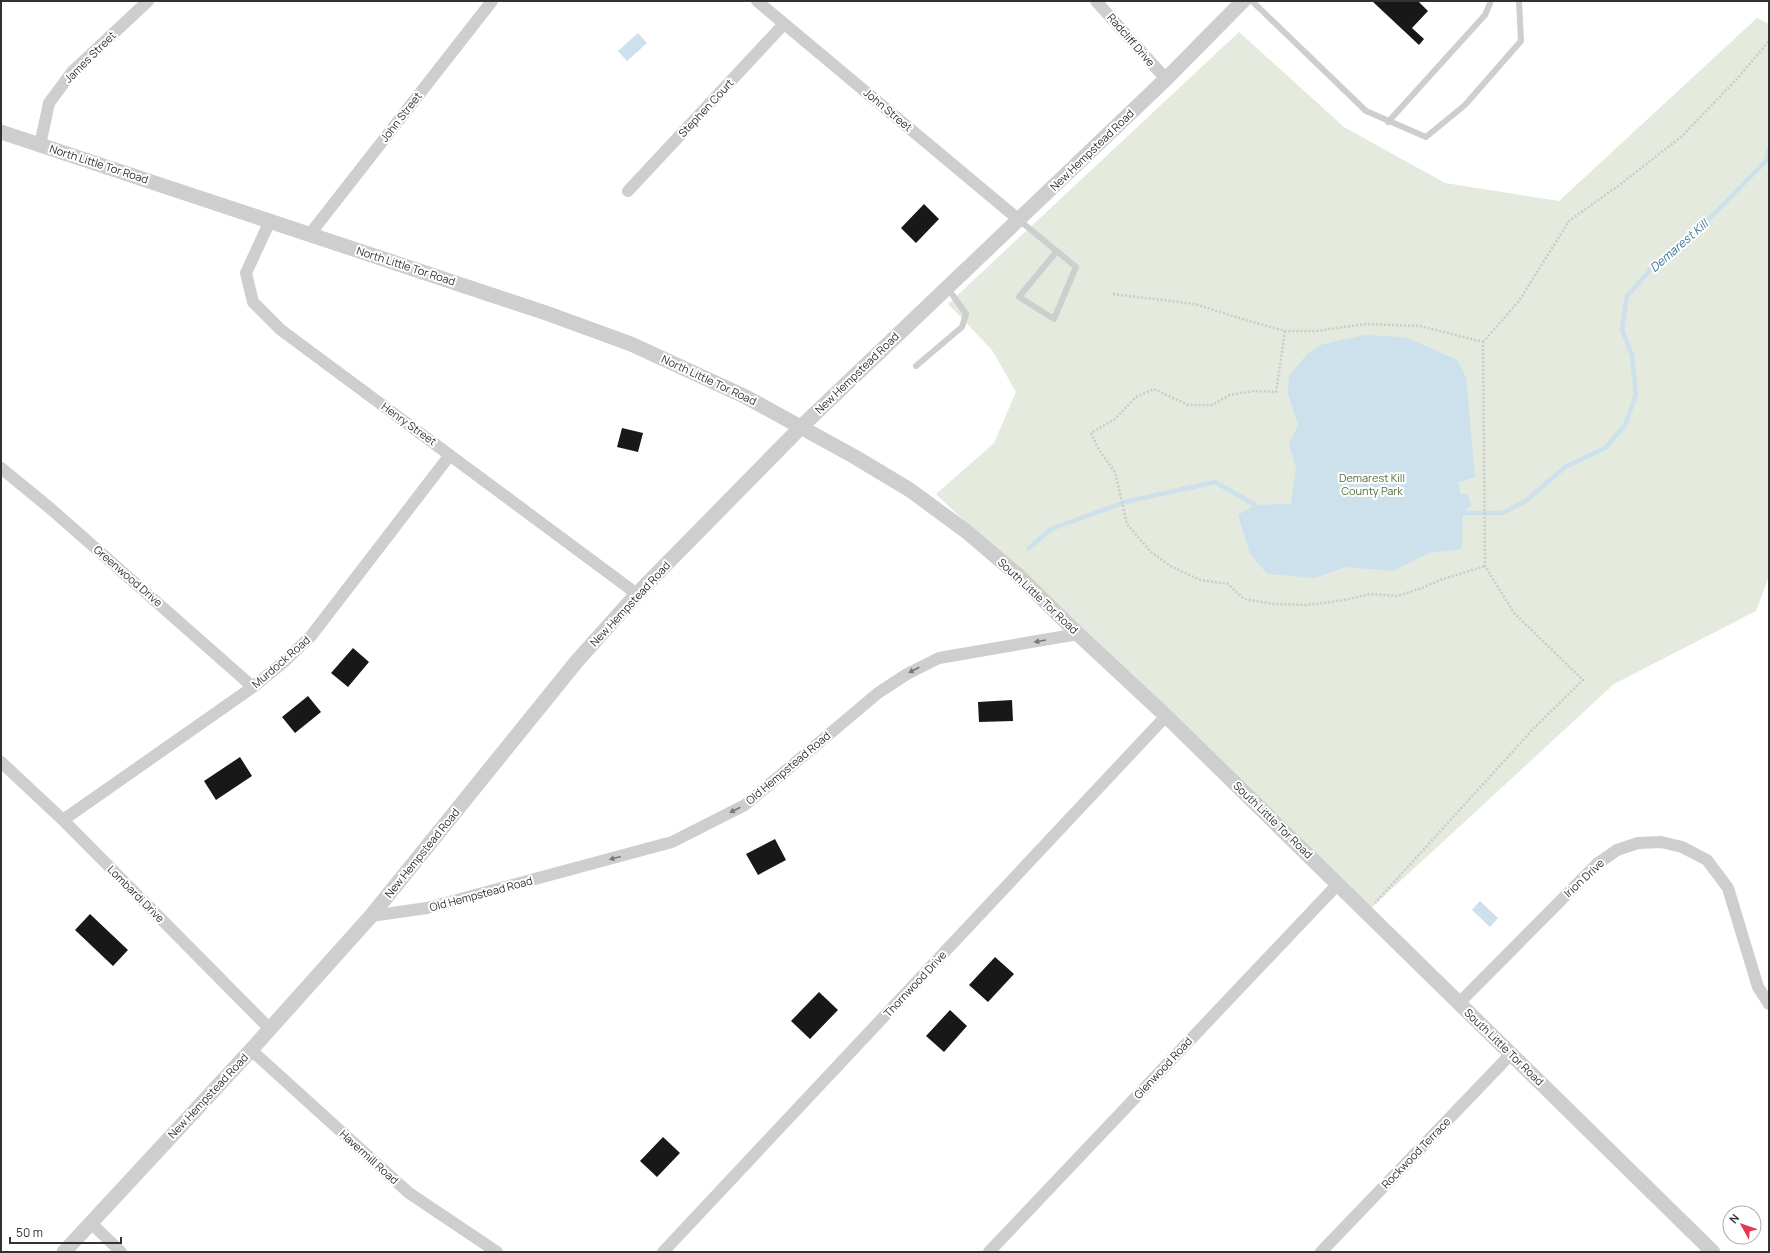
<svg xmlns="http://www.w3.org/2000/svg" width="1770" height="1253" font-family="Manrope,sans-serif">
<rect width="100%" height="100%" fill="#fff"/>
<path fill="#e4eadd" d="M 1757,18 L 1769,24 L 1769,576 L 1756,611 L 1614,684 L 1369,910 L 936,494 L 994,443 L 1016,392 L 992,350 L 948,304 L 1239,32 L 1344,127 L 1445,183 L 1559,201 Z"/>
<path fill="#cde1ec" d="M 638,33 L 647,43 L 627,61 L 618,51 Z
M 1366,335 L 1405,337 L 1457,360 L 1466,377 L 1475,477 L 1459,482 L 1460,493 L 1468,495 L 1471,505 L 1463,513 L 1462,549 L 1429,553 L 1393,571 L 1346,567 L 1315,578 L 1267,574 L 1250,554 L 1238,515 L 1255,505 L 1291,504 L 1296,469 L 1289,444 L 1298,425 L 1288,393 L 1289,376 L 1307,354 L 1323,344 Z
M 1480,901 L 1498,918 L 1490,927 L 1472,910 Z"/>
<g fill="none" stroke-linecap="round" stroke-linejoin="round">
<path stroke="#cde1ec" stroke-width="4.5" d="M 1463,513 L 1503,513 L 1527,500 L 1565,467 L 1605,448 L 1625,425 L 1636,395 L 1632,356 L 1622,329 L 1627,296 L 1660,259 L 1701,227 L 1766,161 L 1769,149
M 1029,548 L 1051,529 L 1125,502 L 1215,482 L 1255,505"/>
</g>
<path fill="#181818" d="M 1372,1 L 1418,1 L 1428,11 L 1412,28 L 1424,39 L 1419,45 Z
M 924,204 L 939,219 L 916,243 L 901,228 Z
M 622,428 L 643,433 L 638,452 L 617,447 Z
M 353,648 L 369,662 L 348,687 L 331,673 Z
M 308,696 L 321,712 L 295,733 L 282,717 Z
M 1012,700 L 1013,721 L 979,722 L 978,702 Z
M 240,757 L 252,776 L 216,800 L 204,781 Z
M 775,839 L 786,860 L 758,875 L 746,854 Z
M 90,914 L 128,950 L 113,966 L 75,930 Z
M 995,957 L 1014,974 L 988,1002 L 969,985 Z
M 819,992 L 838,1010 L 810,1039 L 791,1021 Z
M 950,1010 L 967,1026 L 944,1052 L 926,1036 Z
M 663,1137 L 680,1153 L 657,1177 L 640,1161 Z"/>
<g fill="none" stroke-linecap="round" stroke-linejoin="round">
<path stroke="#cbcbcb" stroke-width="2.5" stroke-dasharray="2 2" stroke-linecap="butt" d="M 1113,294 L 1195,304 L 1242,319 L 1285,331 L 1317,331 L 1365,324 L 1420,326 L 1483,342 L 1485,566 L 1514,613 L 1583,680 L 1535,727 L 1375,903
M 1285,331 L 1276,392 L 1254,391 L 1230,395 L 1212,405 L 1188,405 L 1154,389 L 1136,397 L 1115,419 L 1091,433 L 1099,450 L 1115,472 L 1127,524 L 1150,551 L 1172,567 L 1200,580 L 1228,584 L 1244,599 L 1275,604 L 1307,605 L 1339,601 L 1371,594 L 1397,596 L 1422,588 L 1440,580 L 1485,566
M 1483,342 L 1519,301 L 1569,221 L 1618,186 L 1681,137 L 1736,80 L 1769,41"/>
<path stroke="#cecece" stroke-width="6" d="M 1252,1 L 1366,111 L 1426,137 L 1465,105 L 1521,41 L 1519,1
M 1388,122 L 1485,15 L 1491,1
M 1019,220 L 1076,267 L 1054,319 L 1019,297 L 1057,251
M 916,366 L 962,327 L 966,314 L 947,287"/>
<path stroke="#cecece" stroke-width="12" d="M 757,1 L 1019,220
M 1096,1 L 1166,79
M 40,145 L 49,103 L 72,72 L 148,1
M 628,191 L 784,24
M 270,221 L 246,273 L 253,302 L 281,330 L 637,594
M 310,234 L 492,1
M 1,468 L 51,509 L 253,687
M 1,762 L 63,820 L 269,1028
M 63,820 L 253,687 L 285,661 L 311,636 L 450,455
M 371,916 L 427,908 L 672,842 L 745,805 L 878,693 L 907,674 L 939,658 L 1078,634
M 1459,1003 L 1597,864 L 1617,850 L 1638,843 L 1661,842 L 1682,847 L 1707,860 L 1728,888 L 1758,987 L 1769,1004
M 251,1050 L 409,1193 L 497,1252
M 91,1223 L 121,1252
M 663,1252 L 1166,716
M 989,1252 L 1338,884
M 1321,1252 L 1511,1054"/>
<path stroke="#cecece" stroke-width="15" d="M 1,132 L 546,313 L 631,344 L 746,397 L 855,457 L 910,490 L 967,532 L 1020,577 L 1078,634 L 1166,716 L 1713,1252
M 64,1252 L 251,1050 L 371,916 L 577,661 L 637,594 L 802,426 L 1166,79 L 1243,1"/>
</g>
<defs><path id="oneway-solid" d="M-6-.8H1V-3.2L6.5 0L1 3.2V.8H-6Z"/></defs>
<g fill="#787878">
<use href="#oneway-solid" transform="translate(1040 641) rotate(170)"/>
<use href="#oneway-solid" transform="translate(914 670) rotate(153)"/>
<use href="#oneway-solid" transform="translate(735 810) rotate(153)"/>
<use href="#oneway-solid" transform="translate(615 858) rotate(165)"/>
</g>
<g text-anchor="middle" stroke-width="4" stroke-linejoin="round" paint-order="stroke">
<g font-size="11" fill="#313131" stroke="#fff">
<text transform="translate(1131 40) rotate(49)" y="4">Radcliff Drive</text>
<text transform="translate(90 57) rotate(-45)" y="4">James Street</text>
<text transform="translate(706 108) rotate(-47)" y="4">Stephen Court</text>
<text transform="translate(888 110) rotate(40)" y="4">John Street</text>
<text transform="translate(401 117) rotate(-52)" y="4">John Street</text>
<text transform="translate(1092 150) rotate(-44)" y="4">New Hempstead Road</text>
<text transform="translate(99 164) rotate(18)" y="4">North Little Tor Road</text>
<text transform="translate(406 266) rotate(18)" y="4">North Little Tor Road</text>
<text transform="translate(857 373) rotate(-44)" y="4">New Hempstead Road</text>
<text transform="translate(709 380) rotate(25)" y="4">North Little Tor Road</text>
<text transform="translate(409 424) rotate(36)" y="4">Henry Street</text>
<text transform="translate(128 576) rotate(41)" y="4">Greenwood Drive</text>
<text transform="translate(1038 596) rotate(43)" y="4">South Little Tor Road</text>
<text transform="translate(630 604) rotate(-47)" y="4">New Hempstead Road</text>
<text transform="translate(281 662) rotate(-41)" y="4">Murdock Road</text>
<text transform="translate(788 768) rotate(-40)" y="4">Old Hempstead Road</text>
<text transform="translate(1273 820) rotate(44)" y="4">South Little Tor Road</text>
<text transform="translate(422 853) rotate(-51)" y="4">New Hempstead Road</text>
<text transform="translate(1584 878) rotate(-43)" y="4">Irion Drive</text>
<text transform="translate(136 894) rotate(45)" y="4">Lombardi Drive</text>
<text transform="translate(481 894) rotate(-15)" y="4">Old Hempstead Road</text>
<text transform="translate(915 984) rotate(-47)" y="4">Thornwood Drive</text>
<text transform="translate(1504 1047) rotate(44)" y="4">South Little Tor Road</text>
<text transform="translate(1163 1068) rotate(-47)" y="4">Glenwood Road</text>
<text transform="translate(208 1096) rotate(-47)" y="4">New Hempstead Road</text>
<text transform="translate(1416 1153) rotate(-46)" y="4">Rockwood Terrace</text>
<text transform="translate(369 1157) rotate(42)" y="4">Havermill Road</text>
</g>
<g font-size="11" fill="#566c3e" stroke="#fff">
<text x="1372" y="482">Demarest Kill<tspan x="1372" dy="13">County Park</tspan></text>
</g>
<g font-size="12" font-style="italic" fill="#3f7692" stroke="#fff">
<text transform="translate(1679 246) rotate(-41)" y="4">Demarest Kill</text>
</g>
</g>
<rect width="1770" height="1253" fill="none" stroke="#313131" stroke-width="4"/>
<g transform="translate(1742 1225) rotate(310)"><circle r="19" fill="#ffffff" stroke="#adadad"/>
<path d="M0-3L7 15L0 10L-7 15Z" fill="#e2394c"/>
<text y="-6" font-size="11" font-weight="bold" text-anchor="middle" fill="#313131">N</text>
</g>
<path d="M10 1237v6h111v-6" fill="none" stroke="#313131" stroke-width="2"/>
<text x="16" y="1237" font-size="12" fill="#313131" stroke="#ffffff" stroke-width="3" paint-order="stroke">50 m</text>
</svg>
